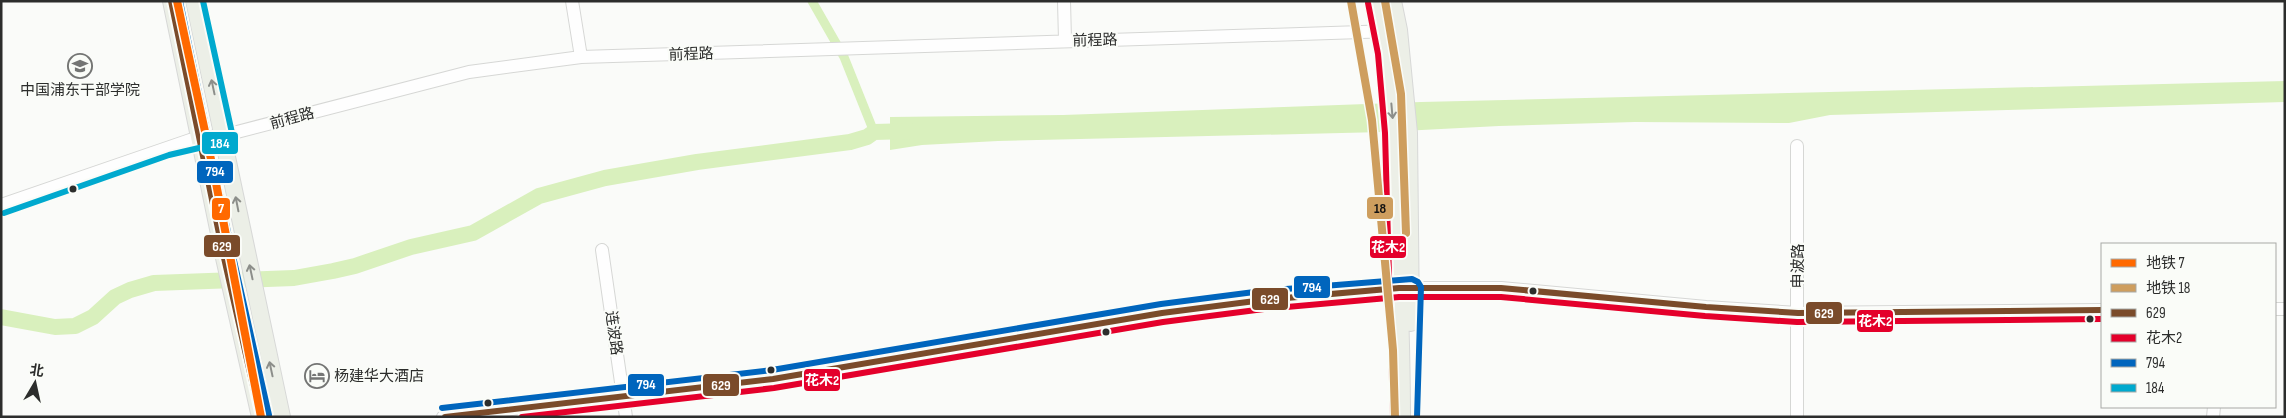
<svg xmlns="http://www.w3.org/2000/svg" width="2286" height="418" font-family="'Sofia Sans Condensed','Noto Sans SC',sans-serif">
<rect width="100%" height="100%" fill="#fafbf9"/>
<path fill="#d9f0bd" d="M 2285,81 L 2285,102 L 1830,115 L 1789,123 L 1635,122 L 1499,126 L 1383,132 L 998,141 L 922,145 L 890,150 L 890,117 L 1063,115 L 1421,102 Z"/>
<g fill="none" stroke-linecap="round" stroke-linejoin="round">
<path stroke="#d9f0bd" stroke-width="9" d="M 812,1 L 844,57 L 874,132"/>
<path stroke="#d9f0bd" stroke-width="16" d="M 1,317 L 55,327 L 75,326 L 93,317 L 115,297 L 130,290 L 154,283 L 294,278 L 333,271 L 355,266 L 411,247 L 473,233 L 539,196 L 605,178 L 697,162 L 850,142 L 867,137 L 874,132 L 912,131"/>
<defs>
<path id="minor" d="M 572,1 L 581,57
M 1064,1 L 1065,40
M 1,205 L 190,140 L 237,132 L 469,72 L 581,57 L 1392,31
M 602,250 L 626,417
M 2275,309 L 2285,309
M 443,417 L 773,379 L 1162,313 L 1263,300 L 1399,288 L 1501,288 L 1706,307 L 1798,313 L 2102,310
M 1797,417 L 1797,146
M 2213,417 L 2214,407"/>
<path id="major" d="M 171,1 L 224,258 L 260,417
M 194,1 L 282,417
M 1377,1 C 1393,70 1395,142 1397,212 C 1399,280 1402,348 1402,417
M 1393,1 L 1399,30 L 1409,133 L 1411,323"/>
</defs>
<use href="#minor" stroke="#d6d7d5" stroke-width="14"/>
<use href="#major" stroke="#d7d8d7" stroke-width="18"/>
<use href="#minor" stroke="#fefefe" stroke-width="12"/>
<use href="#major" stroke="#ecefe7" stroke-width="16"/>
<defs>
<path id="bus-1" d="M 171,1 L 224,258 L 260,417
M 445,417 L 773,379 L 1162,313 L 1263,300 L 1399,288 L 1501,288 L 1706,307 L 1798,313 L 2102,310"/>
<path id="bus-2" d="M 1368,3 L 1378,54 L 1385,133 L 1393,417
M 522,417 L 774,388 L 1163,322 L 1264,309 L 1399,297 L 1501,297 L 1705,316 L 1797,322 L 2102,319"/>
<path id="bus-3" d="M 180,1 L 233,256 L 269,415
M 442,408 L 772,370 L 1161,304 L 1262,291 L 1412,279 L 1418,282 L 1421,287 L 1417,417"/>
<path id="bus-4" d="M 4,213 L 169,155 L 229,141 L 232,133 L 203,1"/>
</defs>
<use href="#bus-1" stroke="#fafcf8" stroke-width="10"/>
<use href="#bus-2" stroke="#fafcf8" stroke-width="10"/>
<use href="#bus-3" stroke="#fafcf8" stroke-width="10"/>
<use href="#bus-4" stroke="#fafcf8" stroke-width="10"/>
<use href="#bus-1" stroke="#7a4b2a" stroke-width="6"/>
<use href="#bus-2" stroke="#e4002b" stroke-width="6"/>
<use href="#bus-3" stroke="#0065bd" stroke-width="6"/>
<use href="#bus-4" stroke="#00a9ce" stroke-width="6"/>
<defs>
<path id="metro-1" d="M 177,1 L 215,178 L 261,417"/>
<path id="metro-2" d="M 1351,1 L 1372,120 L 1393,350 L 1395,417
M 1385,1 L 1401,94 L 1406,233"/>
</defs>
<use href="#metro-1" stroke="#fafcf8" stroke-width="11"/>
<use href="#metro-2" stroke="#fafcf8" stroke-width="11"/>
<use href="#metro-1" stroke="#ff6900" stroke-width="8"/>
<use href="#metro-2" stroke="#ce9e5e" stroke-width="8"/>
</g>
<defs><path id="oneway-shaft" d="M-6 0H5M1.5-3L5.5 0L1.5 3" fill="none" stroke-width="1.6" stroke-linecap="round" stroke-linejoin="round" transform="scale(1.25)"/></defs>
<g stroke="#8c8e8a">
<use href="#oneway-shaft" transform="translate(213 87) rotate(-102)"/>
<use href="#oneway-shaft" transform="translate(1392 111) rotate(85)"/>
<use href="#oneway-shaft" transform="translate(237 204) rotate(-101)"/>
<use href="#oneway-shaft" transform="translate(251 272) rotate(-102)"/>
<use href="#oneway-shaft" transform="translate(271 369) rotate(-102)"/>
</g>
<defs>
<symbol id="university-ring" viewBox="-11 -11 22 22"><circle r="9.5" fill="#fafcf8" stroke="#747574" stroke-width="1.5"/><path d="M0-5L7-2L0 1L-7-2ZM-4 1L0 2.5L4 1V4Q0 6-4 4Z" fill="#747574"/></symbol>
<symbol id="hotel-ring" viewBox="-11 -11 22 22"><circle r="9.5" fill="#fafcf8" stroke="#747574" stroke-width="1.5"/><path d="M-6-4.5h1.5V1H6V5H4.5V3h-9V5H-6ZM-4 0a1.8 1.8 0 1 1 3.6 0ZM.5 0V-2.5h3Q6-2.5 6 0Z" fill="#747574"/></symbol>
</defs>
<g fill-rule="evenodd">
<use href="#university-ring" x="66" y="52" width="28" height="28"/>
<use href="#hotel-ring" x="303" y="362" width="28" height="28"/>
</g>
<g fill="#2c2d2c" stroke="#fafcf8" stroke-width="2">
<circle cx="73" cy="189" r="4.5"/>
<circle cx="1533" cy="291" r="4.5"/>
<circle cx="2090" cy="319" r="4.5"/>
<circle cx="1106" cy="332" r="4.5"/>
<circle cx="771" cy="370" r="4.5"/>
<circle cx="488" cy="403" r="4.5"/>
</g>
<g text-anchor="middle" stroke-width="4.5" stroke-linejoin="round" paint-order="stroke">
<g font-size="15" fill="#2c2d2c" stroke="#fafcf8">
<text transform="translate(1095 40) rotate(-1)" y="5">前程路</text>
<text transform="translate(691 54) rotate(-2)" y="5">前程路</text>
<text transform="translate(292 118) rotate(-15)" y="5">前程路</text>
<text transform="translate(1798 266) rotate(-90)" y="5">申波路</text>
<text transform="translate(614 333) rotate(82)" y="5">连波路</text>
</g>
<g font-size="15" fill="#2c2d2c" stroke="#fafcf8">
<text x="80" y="95">中国浦东干部学院</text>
<text x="334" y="381" text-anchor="start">杨建华大酒店</text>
</g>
</g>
<g stroke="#fafcf8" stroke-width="2">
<rect x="201" y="131" width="38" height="24" rx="5" fill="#00a9ce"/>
<rect x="196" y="160" width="38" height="24" rx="5" fill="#0065bd"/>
<rect x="1366" y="196" width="28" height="24" rx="5" fill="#ce9e5e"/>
<rect x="211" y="197" width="20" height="24" rx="5" fill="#ff6900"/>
<rect x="203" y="234" width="38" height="24" rx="5" fill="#7a4b2a"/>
<rect x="1369" y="235" width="38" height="24" rx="5" fill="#e4002b"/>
<rect x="1293" y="275" width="38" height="24" rx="5" fill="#0065bd"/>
<rect x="1251" y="287" width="38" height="24" rx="5" fill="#7a4b2a"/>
<rect x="1805" y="301" width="38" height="24" rx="5" fill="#7a4b2a"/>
<rect x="1856" y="309" width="38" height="24" rx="5" fill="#e4002b"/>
<rect x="803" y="368" width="38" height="24" rx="5" fill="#e4002b"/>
<rect x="627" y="373" width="38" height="24" rx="5" fill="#0065bd"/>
<rect x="702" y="373" width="38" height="24" rx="5" fill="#7a4b2a"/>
</g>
<g font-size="14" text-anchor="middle" font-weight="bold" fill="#fff">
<text x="220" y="148">184</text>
<text x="215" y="176">794</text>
<text x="221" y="213">7</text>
<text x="222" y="251">629</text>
<text x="1388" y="252">花木2</text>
<text x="1312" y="292">794</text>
<text x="1270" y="304">629</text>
<text x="1824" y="318">629</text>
<text x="1875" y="326">花木2</text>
<text x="822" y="385">花木2</text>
<text x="646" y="389">794</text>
<text x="721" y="390">629</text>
</g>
<g font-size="14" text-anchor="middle" font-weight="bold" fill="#111">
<text x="1380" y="213">18</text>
</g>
<rect width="2286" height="418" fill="none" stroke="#2c2d2c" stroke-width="5"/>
<rect x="2101" y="243" width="175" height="165" fill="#fafcf8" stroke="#a8a9a6"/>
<rect x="2111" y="259" width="25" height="8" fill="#ff6900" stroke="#a8a9a6"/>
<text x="2146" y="268" font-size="15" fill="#2c2d2c">地铁 7</text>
<rect x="2111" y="284" width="25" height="8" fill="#ce9e5e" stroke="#a8a9a6"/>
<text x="2146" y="293" font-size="15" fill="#2c2d2c">地铁 18</text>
<rect x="2111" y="309" width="25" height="8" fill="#7a4b2a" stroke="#a8a9a6"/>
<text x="2146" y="318" font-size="15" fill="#2c2d2c">629</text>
<rect x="2111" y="334" width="25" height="8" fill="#e4002b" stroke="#a8a9a6"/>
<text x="2146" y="343" font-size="15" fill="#2c2d2c">花木2</text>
<rect x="2111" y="359" width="25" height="8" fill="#0065bd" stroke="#a8a9a6"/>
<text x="2146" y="368" font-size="15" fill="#2c2d2c">794</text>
<rect x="2111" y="384" width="25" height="8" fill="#00a9ce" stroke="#a8a9a6"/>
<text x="2146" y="393" font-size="15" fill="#2c2d2c">184</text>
<g transform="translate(35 383) rotate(9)" stroke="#fafcf8" stroke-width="4" paint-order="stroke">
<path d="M0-4L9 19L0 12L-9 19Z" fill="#2c2d2c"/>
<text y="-8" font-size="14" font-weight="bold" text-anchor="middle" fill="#2c2d2c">北</text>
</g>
</svg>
